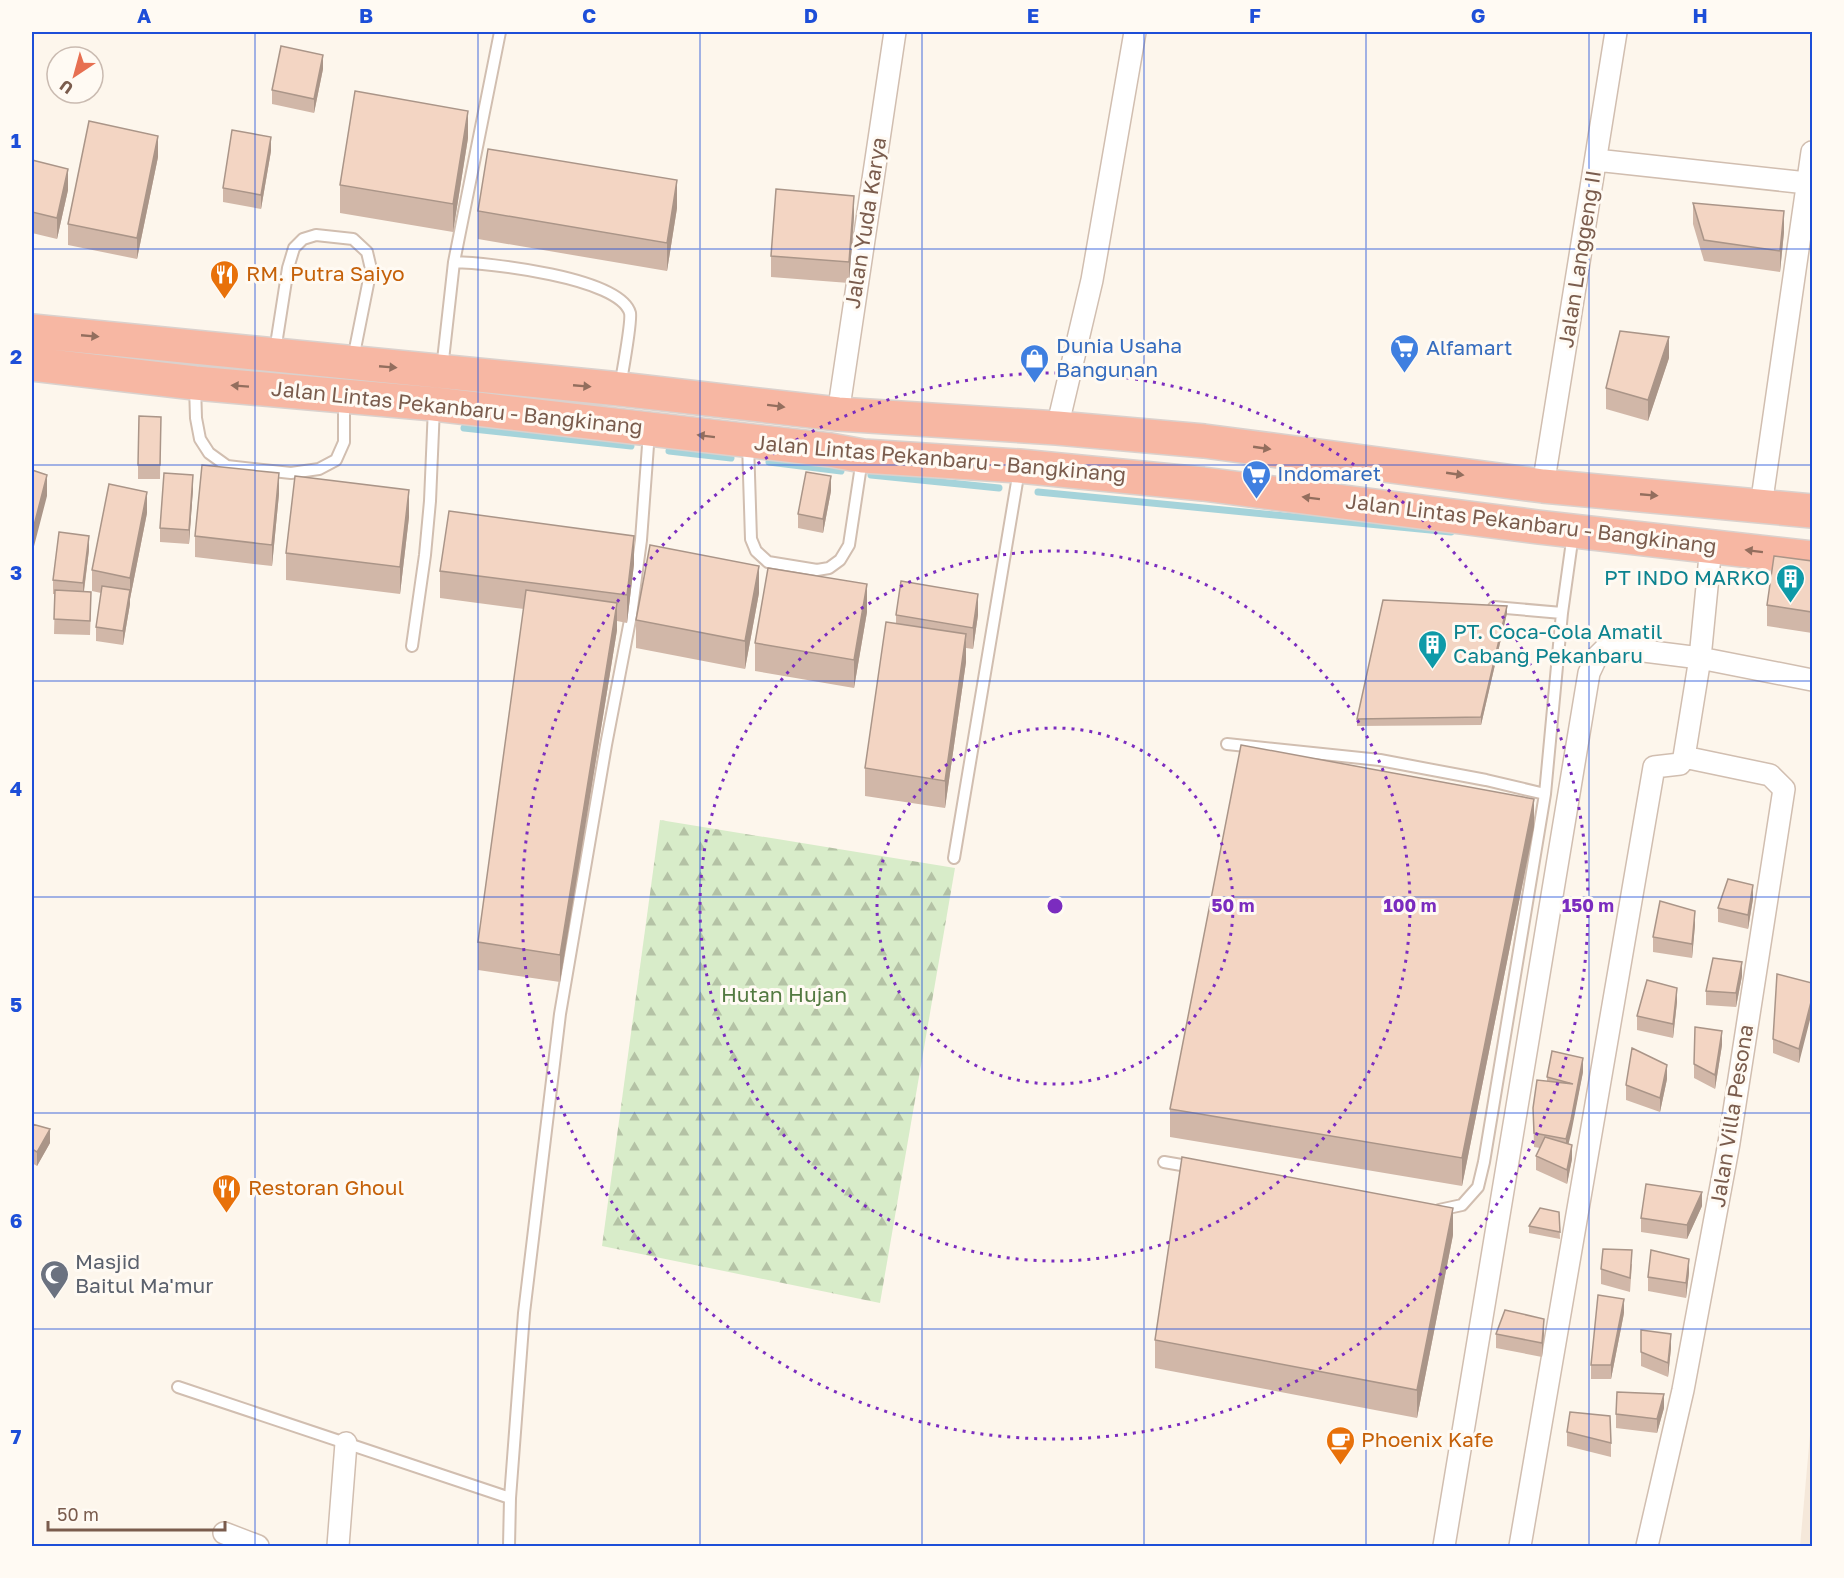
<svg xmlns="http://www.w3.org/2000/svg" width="1844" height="1578" font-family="'Golos Text',sans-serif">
<defs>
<pattern id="forest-firs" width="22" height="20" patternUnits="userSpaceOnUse" patternTransform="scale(1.5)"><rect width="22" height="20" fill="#d8ecc9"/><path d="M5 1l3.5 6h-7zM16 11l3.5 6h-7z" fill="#b4c2a5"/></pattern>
</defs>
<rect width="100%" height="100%" fill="#fdf6ec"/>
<path fill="#f5e8da" d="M 1812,1413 L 1812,1546 L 1800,1546 Z"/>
<path fill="url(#forest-firs)" d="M 660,820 L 955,868 L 880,1303 L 602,1246 Z"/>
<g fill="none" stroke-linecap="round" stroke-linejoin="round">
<path stroke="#a5d3da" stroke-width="7" d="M 464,428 L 631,446
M 669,451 L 731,458
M 769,462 L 841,471
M 871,475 L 999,488
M 1038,492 L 1451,532"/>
<defs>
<path id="lane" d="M 454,262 L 500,32
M 275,351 L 288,268 L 294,248 L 303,239 L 316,235 L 353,239 L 367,252 L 371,269 L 353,359
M 442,369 L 454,262 C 488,263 620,277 630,313 C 632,322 622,374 620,387
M 195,386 L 196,418 L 200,439 L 209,453 L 227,466 L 291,473 L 319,469 L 336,460 L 344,442 L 344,399
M 748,443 L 751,539 L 756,551 L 768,562 L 817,570 L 829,568 L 840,560 L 849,545 L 862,459
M 1494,607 L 1562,613
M 412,646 L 425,555 L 430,501 L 434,407
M 1227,744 L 1380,760 L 1486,780 L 1545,794 L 1562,613 L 1573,534
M 954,858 L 1019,470
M 1164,1162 L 1193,1167
M 1439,1210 L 1462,1205 L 1478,1187 L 1484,1162 L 1545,794
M 178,1387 L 510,1498
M 509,1546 L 510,1498 L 524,1313 L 560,1014 L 606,745 L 631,615 L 641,540 L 649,432"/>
<path id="street" d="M 1596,160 L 1807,183
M 838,414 L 895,32
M 1057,428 L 1092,280 L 1135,32
M 1543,486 L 1616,32
M 1761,506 L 1812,152
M 1684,757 L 1700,658 L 1711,546
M 224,1533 L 258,1546
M 338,1546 L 346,1443
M 1444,1546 L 1589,673 L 1596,658 L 1605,649 L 1620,648 L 1700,658 L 1812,680
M 1520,1546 L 1654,767 L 1680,764 L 1684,757 L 1770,775 L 1784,789 L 1729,1143 L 1683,1390 L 1647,1546"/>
<path id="highway" d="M 32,331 L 620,389 L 838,414 L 1057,428 L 1204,441 L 1543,486 L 1812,511
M 32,364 L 195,383 L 434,404 L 830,450 L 863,456 L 1019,466 L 1203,484 L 1538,527 L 1812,558"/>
</defs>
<use href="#lane" stroke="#d1beb0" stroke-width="14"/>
<use href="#street" stroke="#d1beb0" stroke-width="24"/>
<use href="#highway" stroke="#dad1cd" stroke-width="36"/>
<use href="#lane" stroke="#fff" stroke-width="10"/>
<use href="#street" stroke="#fff" stroke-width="21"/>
<use href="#highway" stroke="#f7b7a3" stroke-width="33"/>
</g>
<path fill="#d1b7a8" d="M 323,69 L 314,113 L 272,104 L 272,90 Z
M 468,138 L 453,232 L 340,213 L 340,185 Z
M 271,151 L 261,209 L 223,202 L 223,188 Z
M 158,157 L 137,259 L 68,245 L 68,224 Z
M 32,160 L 68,190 L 57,239 L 32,233 Z
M 1693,203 L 1784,232 L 1780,272 L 1704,261 L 1693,224 Z
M 677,208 L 667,271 L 478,239 L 478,211 Z
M 854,217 L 849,283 L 771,277 L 771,256 Z
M 1669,358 L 1648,421 L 1606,409 L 1606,388 Z
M 161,417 L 160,479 L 138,479 L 138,465 Z
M 193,489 L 189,544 L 160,542 L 160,528 Z
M 831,491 L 823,533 L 798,528 L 798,514 Z
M 279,494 L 272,566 L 195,557 L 195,536 Z
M 147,513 L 130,599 L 130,604 L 123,645 L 96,641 L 96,627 L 101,593 L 92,591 L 92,570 Z
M 409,517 L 400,594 L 286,580 L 286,553 Z
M 89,550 L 84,592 L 91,606 L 90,635 L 54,634 L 55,594 L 53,594 L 53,580 Z
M 1812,561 L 1812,633 L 1767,626 L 1767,605 Z
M 634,564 L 627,623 L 617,621 L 617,630 L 560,982 L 478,970 L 478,942 L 524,609 L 440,598 L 440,571 Z
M 759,593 L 745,669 L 636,648 L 636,620 Z
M 867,612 L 854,688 L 755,671 L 755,643 Z
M 1507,613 L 1481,725 L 1357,726 L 1357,719 Z
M 896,615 L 978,615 L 973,649 L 966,648 L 966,662 L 945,808 L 865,796 L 865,768 L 896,623 Z
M 1534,827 L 1462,1186 L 1170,1137 L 1170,1109 Z
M 1753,899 L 1748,929 L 1718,922 L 1718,908 Z
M 1695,925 L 1692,958 L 1653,952 L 1653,937 Z
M 1742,976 L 1736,1007 L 1706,1005 L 1706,991 Z
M 1812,983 L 1799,1063 L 1773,1053 L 1773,1039 Z
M 1677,1002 L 1673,1038 L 1637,1030 L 1637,1016 Z
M 1722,1045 L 1715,1089 L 1694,1078 L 1694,1064 Z
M 1583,1072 L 1568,1144 L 1572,1159 L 1567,1184 L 1536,1170 L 1536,1156 L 1540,1148 L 1534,1147 L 1533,1108 L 1547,1081 L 1547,1077 Z
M 1667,1079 L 1660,1112 L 1626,1100 L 1626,1085 Z
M 32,1124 L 50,1143 L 37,1166 L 32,1163 Z
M 1702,1206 L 1687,1239 L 1641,1232 L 1641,1218 Z
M 1559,1212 L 1560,1239 L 1529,1233 L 1529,1226 Z
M 1453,1235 L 1417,1418 L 1155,1368 L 1155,1340 Z
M 1632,1264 L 1630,1292 L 1601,1284 L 1601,1269 Z
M 1689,1273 L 1686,1298 L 1648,1291 L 1648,1277 Z
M 1624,1313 L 1611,1379 L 1591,1379 L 1591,1365 Z
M 1641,1330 L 1671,1348 L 1668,1377 L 1641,1366 Z
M 1544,1333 L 1542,1357 L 1496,1348 L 1496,1334 Z
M 1664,1408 L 1657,1433 L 1616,1428 L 1616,1414 Z
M 1567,1432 L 1611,1443 L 1611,1457 L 1567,1446 Z"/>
<path fill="#aa9588" d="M 323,55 L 323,69 L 314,113 L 314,99 Z
M 468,111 L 468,138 L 453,232 L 453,204 Z
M 158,136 L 158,157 L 137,259 L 137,238 Z
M 271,137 L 271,151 L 261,209 L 261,195 Z
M 68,169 L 68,190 L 57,239 L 57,218 Z
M 677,180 L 677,208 L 667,271 L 667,243 Z
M 854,196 L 854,217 L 849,283 L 849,262 Z
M 1784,211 L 1784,232 L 1780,272 L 1780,251 Z
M 1669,337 L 1669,358 L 1648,421 L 1648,400 Z
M 279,473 L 279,494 L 272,566 L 272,545 Z
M 47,475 L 47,496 L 32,554 L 32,533 Z
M 193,475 L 193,489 L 189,544 L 189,530 Z
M 831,476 L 831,491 L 823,533 L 823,519 Z
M 409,490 L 409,517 L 400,594 L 400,567 Z
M 147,492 L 147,513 L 130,599 L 130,578 Z
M 89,536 L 89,550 L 83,597 L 83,583 Z
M 634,536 L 634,564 L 627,623 L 627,595 Z
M 759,566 L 759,593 L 745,669 L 745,641 Z
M 867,584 L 867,612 L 854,688 L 854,660 Z
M 130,590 L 130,604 L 123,645 L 123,631 Z
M 978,594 L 978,615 L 973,649 L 973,628 Z
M 617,603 L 617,630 L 560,982 L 560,955 Z
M 1507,606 L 1507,613 L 1481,725 L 1481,717 Z
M 966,634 L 966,662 L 945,808 L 945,781 Z
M 1534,799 L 1534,827 L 1462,1186 L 1462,1158 Z
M 1753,885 L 1753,899 L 1748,929 L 1748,915 Z
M 1695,911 L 1695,925 L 1692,958 L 1692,944 Z
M 1742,962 L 1742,976 L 1736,1007 L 1736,993 Z
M 1677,988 L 1677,1002 L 1673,1038 L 1673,1024 Z
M 1812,998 L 1812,1012 L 1799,1063 L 1799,1049 Z
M 1722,1031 L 1722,1045 L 1715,1089 L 1715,1075 Z
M 1583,1058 L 1583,1072 L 1571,1134 L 1566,1154 L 1566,1139 Z
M 1667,1065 L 1667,1079 L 1660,1112 L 1660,1098 Z
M 50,1129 L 50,1143 L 37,1166 L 37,1152 Z
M 1572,1145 L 1572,1159 L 1567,1184 L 1567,1170 Z
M 33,1181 L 33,1195 L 32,1200 L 32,1186 Z
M 1702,1192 L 1702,1206 L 1687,1239 L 1687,1225 Z
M 1453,1208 L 1453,1235 L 1417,1418 L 1417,1390 Z
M 1689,1259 L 1689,1273 L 1686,1298 L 1686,1283 Z
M 1624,1299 L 1624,1313 L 1611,1379 L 1611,1365 Z
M 1544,1319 L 1544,1333 L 1542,1357 L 1542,1343 Z
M 1671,1334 L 1671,1348 L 1668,1377 L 1668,1363 Z
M 1664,1394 L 1664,1408 L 1657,1433 L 1657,1419 Z"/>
<path fill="#f3d5c3" stroke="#aa9588" stroke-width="1.5" d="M 281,46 L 323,55 L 314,99 L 272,90 Z
M 355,91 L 468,111 L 453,204 L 340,185 Z
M 89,121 L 158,136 L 137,238 L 68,224 Z
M 232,130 L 271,137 L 261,195 L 223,188 Z
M 488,149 L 677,180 L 667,243 L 478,211 Z
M 32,160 L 68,169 L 57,218 L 32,212 Z
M 776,189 L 854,196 L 849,262 L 771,256 Z
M 1693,203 L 1784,211 L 1780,251 L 1704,240 Z
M 1620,331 L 1669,337 L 1648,400 L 1606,388 Z
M 139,416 L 161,417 L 160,465 L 138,465 Z
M 202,465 L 279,473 L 272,545 L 195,536 Z
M 32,470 L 47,475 L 32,533 Z
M 806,472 L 831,476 L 823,519 L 798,514 Z
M 164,473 L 193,475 L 189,530 L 160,528 Z
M 295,476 L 409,490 L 400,567 L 286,553 Z
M 109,484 L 147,492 L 130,578 L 92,570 Z
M 449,511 L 634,536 L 627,595 L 440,571 Z
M 59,532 L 89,536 L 83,583 L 53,580 Z
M 650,545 L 759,566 L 745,641 L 636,620 Z
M 1774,556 L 1812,561 L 1812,612 L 1767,605 Z
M 768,568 L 867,584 L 854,660 L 755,643 Z
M 901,581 L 978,594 L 973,628 L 896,615 Z
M 102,586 L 130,590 L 123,631 L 96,627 Z
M 55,590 L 91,592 L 90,621 L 54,619 Z
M 526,590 L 617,603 L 560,955 L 478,942 Z
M 1383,600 L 1507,606 L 1481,717 L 1357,719 Z
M 886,622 L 966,634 L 945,781 L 865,768 Z
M 1241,745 L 1534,799 L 1462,1158 L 1170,1109 Z
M 1728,879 L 1753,885 L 1748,915 L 1718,908 Z
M 1660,901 L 1695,911 L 1692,944 L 1653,937 Z
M 1713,958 L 1742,962 L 1736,993 L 1706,991 Z
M 1777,974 L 1812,983 L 1812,998 L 1799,1049 L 1773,1039 Z
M 1647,980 L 1677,988 L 1673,1024 L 1637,1016 Z
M 1695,1027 L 1722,1031 L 1715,1075 L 1694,1064 Z
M 1632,1048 L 1667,1065 L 1660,1098 L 1626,1085 Z
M 1552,1051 L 1583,1058 L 1571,1120 L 1566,1139 L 1534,1133 L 1533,1108 L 1537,1080 L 1573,1084 L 1547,1077 Z
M 32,1124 L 50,1129 L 37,1152 L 32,1149 Z
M 1545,1137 L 1572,1145 L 1567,1170 L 1536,1156 Z
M 1182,1157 L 1453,1208 L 1417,1390 L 1155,1340 Z
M 1646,1184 L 1702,1192 L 1687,1225 L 1641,1218 Z
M 1540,1208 L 1559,1212 L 1560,1232 L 1529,1226 Z
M 1603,1249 L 1632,1250 L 1630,1278 L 1601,1269 Z
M 1651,1250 L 1689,1259 L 1686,1283 L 1648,1277 Z
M 1598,1295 L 1624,1299 L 1611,1365 L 1591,1365 Z
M 1505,1310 L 1544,1319 L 1542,1343 L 1496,1334 Z
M 1641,1330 L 1671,1334 L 1668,1363 L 1641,1352 Z
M 1617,1392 L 1664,1394 L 1657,1419 L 1616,1414 Z
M 1570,1412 L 1610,1416 L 1611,1443 L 1567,1432 Z"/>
<defs><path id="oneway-solid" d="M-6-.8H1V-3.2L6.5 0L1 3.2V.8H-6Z" transform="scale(1.5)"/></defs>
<g fill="#936e5e">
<use href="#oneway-solid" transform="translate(90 336) rotate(5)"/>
<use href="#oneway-solid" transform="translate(388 367) rotate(5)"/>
<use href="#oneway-solid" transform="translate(240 386) rotate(-176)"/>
<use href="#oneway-solid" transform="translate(582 386) rotate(5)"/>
<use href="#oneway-solid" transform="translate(776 406) rotate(7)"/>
<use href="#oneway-solid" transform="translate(706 436) rotate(-173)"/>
<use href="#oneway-solid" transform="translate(1262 448) rotate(8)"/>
<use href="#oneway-solid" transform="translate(1455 474) rotate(8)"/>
<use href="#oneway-solid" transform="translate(1649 495) rotate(5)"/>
<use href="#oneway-solid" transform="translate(1311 498) rotate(-173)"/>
<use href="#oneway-solid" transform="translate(1754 551) rotate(-173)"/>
</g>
<path fill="none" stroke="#1d4ed8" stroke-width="1.5" stroke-opacity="0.55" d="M 255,32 L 255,1546M 478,32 L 478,1546M 700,32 L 700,1546M 922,32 L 922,1546M 1144,32 L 1144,1546M 1366,32 L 1366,1546M 1589,32 L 1589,1546M 32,249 L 1812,249M 32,465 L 1812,465M 32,681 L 1812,681M 32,897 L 1812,897M 32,1113 L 1812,1113M 32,1329 L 1812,1329"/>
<g fill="none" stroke="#7b2cbf" stroke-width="3" stroke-dasharray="3 6">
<circle cx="1055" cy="906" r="178"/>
<circle cx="1055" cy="906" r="355"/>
<circle cx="1055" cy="906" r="533"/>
</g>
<defs>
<symbol id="restaurant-pin" viewBox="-11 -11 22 30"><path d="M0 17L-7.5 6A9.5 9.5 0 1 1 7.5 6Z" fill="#e8710a" stroke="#fffaf3"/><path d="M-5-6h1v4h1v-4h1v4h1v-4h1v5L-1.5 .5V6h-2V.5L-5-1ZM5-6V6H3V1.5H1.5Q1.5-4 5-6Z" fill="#fff"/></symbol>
<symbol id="supermarket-pin" viewBox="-11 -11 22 30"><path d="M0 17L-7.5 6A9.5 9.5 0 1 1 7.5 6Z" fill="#3f7fe0" stroke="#fffaf3"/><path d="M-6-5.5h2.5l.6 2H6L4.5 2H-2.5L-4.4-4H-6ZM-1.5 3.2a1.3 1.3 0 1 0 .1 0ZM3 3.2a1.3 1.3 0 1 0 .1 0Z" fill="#fff"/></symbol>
<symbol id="shop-pin" viewBox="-11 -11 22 30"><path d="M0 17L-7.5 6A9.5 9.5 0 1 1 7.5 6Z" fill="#3f7fe0" stroke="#fffaf3"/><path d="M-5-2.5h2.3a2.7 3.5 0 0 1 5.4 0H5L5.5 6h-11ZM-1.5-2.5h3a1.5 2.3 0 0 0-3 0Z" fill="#fff"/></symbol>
<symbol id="building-pin" viewBox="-11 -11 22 30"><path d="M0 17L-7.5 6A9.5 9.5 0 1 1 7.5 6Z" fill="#0f9aa8" stroke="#fffaf3"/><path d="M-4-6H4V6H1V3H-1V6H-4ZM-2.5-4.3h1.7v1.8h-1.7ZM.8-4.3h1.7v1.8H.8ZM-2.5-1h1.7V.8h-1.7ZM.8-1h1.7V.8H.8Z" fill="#fff"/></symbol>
<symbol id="mosque-pin" viewBox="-11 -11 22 30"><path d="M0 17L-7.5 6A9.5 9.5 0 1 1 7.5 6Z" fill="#6b7280" stroke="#fffaf3"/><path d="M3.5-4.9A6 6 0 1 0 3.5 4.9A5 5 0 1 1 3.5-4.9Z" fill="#fff"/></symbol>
<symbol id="cafe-pin" viewBox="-11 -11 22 30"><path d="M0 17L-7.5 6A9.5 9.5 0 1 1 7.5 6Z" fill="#e8710a" stroke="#fffaf3"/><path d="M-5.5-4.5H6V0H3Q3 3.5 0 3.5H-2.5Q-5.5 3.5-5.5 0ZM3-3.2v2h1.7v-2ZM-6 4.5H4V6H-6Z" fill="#fff"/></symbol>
</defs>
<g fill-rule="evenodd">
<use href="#restaurant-pin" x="208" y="258" width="33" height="45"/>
<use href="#supermarket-pin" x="1388" y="332" width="33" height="45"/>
<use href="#shop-pin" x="1018" y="342" width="33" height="45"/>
<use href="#supermarket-pin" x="1240" y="458" width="33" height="45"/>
<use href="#building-pin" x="1774" y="562" width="33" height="45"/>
<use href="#building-pin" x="1416" y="628" width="33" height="45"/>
<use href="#restaurant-pin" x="210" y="1172" width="33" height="45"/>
<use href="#mosque-pin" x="38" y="1258" width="33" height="45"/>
<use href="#cafe-pin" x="1324" y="1424" width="33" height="45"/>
</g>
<g text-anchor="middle" stroke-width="6" stroke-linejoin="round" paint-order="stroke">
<g font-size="21" fill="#7a5c4d" stroke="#fffaf3">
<text transform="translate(866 223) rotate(-81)" y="7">Jalan Yuda Karya</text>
<text transform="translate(1580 259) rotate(-81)" y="7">Jalan Langgeng II</text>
<text transform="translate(457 408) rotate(6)" y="7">Jalan Lintas Pekanbaru - Bangkinang</text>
<text transform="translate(940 459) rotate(5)" y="7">Jalan Lintas Pekanbaru - Bangkinang</text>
<text transform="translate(1531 524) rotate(7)" y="7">Jalan Lintas Pekanbaru - Bangkinang</text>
<text transform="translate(1732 1116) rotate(-81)" y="7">Jalan Villa Pesona</text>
</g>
<g font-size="21" fill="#c56008" stroke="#fffaf3" text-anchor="start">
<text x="246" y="281">RM. Putra Saiyo</text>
<text x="248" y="1195">Restoran Ghoul</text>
<text x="1361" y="1447">Phoenix Kafe</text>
</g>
<g font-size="21" fill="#366cbe" stroke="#fffaf3" text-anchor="start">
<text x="1056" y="353">Dunia Usaha<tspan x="1056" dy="24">Bangunan</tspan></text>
<text x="1426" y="355">Alfamart</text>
<text x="1277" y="481">Indomaret</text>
</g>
<g font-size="21" fill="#0d838f" stroke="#fffaf3" text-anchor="end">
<text x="1770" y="585">PT INDO MARKO</text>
<text x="1453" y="639" text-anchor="start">PT. Coca-Cola Amatil<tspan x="1453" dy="24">Cabang Pekanbaru</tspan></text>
</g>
<g font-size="21" fill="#537a41" stroke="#fffaf3">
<text x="784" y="1002">Hutan Hujan</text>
</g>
<g font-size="21" fill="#5b616d" stroke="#fffaf3" text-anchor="start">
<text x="75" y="1269">Masjid<tspan x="75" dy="24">Baitul Ma'mur</tspan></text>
</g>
</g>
<circle cx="1055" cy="906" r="9" fill="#7b2cbf" stroke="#fffaf3" stroke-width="3"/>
<g font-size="18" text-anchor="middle" font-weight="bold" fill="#7b2cbf" stroke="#fffaf3" stroke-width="6" stroke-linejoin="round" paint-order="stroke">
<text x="1233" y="912">50 m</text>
<text x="1410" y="912">100 m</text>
<text x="1588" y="912">150 m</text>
</g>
<rect width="1844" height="1578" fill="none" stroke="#fffaf3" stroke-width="66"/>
<g transform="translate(75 75) rotate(216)"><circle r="28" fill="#fffaf3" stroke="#cabbb1" stroke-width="1.5"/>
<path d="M0-4.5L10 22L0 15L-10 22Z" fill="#e76f51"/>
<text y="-9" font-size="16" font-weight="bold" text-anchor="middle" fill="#7a5c4d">U</text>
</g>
<path d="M48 1521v9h177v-9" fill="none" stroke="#7a5c4d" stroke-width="3"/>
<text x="57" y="1521" font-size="18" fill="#7a5c4d" stroke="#fffaf3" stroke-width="4.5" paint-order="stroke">50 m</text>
<rect x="33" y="33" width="1778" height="1512" fill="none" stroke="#1d4ed8" stroke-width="2"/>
<g font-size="20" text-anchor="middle" font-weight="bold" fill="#1d4ed8">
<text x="144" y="23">A</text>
<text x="366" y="23">B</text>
<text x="589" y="23">C</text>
<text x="811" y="23">D</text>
<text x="1033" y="23">E</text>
<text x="1255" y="23">F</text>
<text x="1478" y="23">G</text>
<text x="1700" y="23">H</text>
<text x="16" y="148">1</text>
<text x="16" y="364">2</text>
<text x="16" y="580">3</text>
<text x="16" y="796">4</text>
<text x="16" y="1012">5</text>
<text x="16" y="1228">6</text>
<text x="16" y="1444">7</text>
</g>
</svg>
